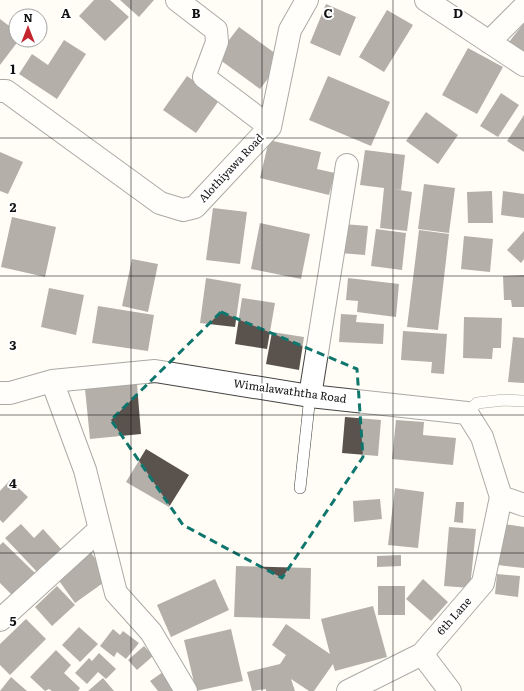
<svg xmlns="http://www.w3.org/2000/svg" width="524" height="691" font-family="Literata,serif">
<rect width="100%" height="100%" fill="#fffdf5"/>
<path fill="#5a524d" d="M 94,0 L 110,0 L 129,17 L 105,41 L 79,16 Z
M 120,0 L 154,0 L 139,17 Z
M 326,4 L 356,17 L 340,56 L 310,43 Z
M 387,10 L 413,25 L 384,72 L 359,57 Z
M 0,19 L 16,31 L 16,40 L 19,40 L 0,65 Z
M 524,23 L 524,54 L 509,42 Z
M 239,27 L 283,59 L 260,89 L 216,57 Z
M 64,40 L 86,54 L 57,99 L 19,74 L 32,54 L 48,65 Z
M 468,48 L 503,67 L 477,114 L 442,95 Z
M 187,76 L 220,99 L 196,133 L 163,110 Z
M 328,76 L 390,102 L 371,146 L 309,120 Z
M 501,93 L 519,105 L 498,137 L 480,126 Z
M 426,112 L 458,135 L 438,164 L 406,141 Z
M 524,115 L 524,152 L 507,141 Z
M 269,140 L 321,152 L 317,169 L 335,173 L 329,195 L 260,178 Z
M 365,150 L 405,155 L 401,190 L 393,189 L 412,192 L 407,231 L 380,228 L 384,188 L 360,185 Z
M 0,152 L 23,162 L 8,194 L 0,191 Z
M 424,184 L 455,188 L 449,233 L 418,229 Z
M 492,191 L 493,223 L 468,223 L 467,192 Z
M 503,191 L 524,194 L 524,218 L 501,215 Z
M 213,208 L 247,212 L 240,264 L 206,260 Z
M 12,217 L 56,227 L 45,277 L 1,267 Z
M 260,223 L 310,234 L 301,279 L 251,269 Z
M 343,224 L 368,226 L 365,255 L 340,253 Z
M 376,229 L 406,233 L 402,270 L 371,266 Z
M 419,230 L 449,234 L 438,330 L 407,327 Z
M 524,231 L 524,259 L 521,263 L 507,250 Z
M 464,236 L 493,239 L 490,272 L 461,269 Z
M 132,259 L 158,264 L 148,312 L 122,306 Z
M 524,275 L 524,307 L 512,307 L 511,300 L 504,300 L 503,276 Z
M 206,278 L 241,284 L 235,327 L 200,323 Z
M 348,278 L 399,284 L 396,317 L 357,312 L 358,301 L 346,300 Z
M 49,288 L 84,295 L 76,335 L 41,327 Z
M 242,298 L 275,303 L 267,349 L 235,344 Z
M 98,306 L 154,315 L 148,351 L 92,343 Z
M 341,314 L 357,315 L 356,322 L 384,324 L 383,344 L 339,342 Z
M 464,317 L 502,318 L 501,348 L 493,348 L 492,359 L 463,358 Z
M 403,331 L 447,334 L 444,374 L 431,373 L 432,362 L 401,360 Z
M 272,332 L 304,337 L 299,370 L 266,364 Z
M 513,337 L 524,338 L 524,383 L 508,382 Z
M 137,384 L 141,434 L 90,439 L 85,389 Z
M 345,417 L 381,420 L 378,456 L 342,453 Z
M 396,420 L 424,422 L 423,435 L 456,438 L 453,465 L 392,459 Z
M 146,449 L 189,475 L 169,507 L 126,482 Z
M 10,480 L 28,497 L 3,523 L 0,520 L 0,491 Z
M 395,488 L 424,492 L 418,548 L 388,545 Z
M 380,499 L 382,519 L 354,522 L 353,501 Z
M 456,502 L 464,502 L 463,523 L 454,522 Z
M 21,524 L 34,538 L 43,529 L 63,551 L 39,574 L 5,538 Z
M 504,524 L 524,527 L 524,568 L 498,565 Z
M 449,527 L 476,529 L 470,588 L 444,586 Z
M 3,542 L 36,574 L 14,597 L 0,583 L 0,545 Z
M 91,553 L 110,578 L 75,603 L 57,578 Z
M 401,555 L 401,566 L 377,567 L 377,556 Z
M 236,566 L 311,568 L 310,619 L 234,617 Z
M 497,574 L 520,576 L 518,597 L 495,594 Z
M 215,579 L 229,610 L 171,637 L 157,605 Z
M 423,579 L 448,602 L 431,621 L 406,599 Z
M 57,586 L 75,605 L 52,626 L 35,607 Z
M 378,586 L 405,586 L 405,615 L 378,615 Z
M 373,606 L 387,657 L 335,671 L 333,664 L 314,691 L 309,691 L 291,679 L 295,691 L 266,691 L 266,689 L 252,691 L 247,672 L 280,664 L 286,655 L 272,645 L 286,624 L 330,654 L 321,619 Z
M 26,619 L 46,639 L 10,675 L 0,665 L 0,644 Z
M 79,627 L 98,644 L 80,662 L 62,645 Z
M 113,629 L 120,635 L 123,631 L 139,643 L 126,659 L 117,652 L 114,657 L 100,646 Z
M 231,629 L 243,681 L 196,691 L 184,640 Z
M 144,646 L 153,656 L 137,670 L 128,660 Z
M 56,650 L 71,665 L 64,673 L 80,688 L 78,691 L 52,691 L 49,689 L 45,691 L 30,677 Z
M 99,653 L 116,669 L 106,679 L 98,672 L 87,684 L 75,673 L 89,658 L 92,661 Z
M 163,672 L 176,691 L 158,691 L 150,681 Z
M 11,677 L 27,691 L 0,691 Z
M 103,678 L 114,691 L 88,691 Z"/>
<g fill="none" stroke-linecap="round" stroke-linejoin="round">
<defs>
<path id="lane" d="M 467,413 L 477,403 L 504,400 L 524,401
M 300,488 L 310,396"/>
<path id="street" d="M 177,0 L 216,30 L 217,42 L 204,77 L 270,127
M 426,0 L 524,65
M 489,42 L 524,7
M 0,91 L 6,91 L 160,203 L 183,210 L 195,207 L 270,127 L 290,30 L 307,0
M 52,381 L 85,470 L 116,593 L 151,632 L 186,691
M 0,393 L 10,393 L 52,381 L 155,371 L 310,396 L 467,413 L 482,437 L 501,497 L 524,505
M 310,396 L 347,165
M 0,620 L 100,529
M 422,654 L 450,691
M 348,691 L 422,654 L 483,583 L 501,497"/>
</defs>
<use href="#lane" stroke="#444" stroke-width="12"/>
<use href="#street" stroke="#444" stroke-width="24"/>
<use href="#lane" stroke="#fff" stroke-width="11"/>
<use href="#street" stroke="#fff" stroke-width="22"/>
</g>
<path d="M0 0H524V691H0ZM 221,312 L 357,369 L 363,457 L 282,578 L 183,525 L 111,420 Z" fill="#fffdf5" fill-opacity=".55" fill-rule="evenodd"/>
<path fill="none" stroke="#0f766e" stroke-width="3" stroke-dasharray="8 5" stroke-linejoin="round" d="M 221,312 L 357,369 L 363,457 L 282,578 L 183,525 L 111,420 Z"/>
<path fill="none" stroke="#111" stroke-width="1" stroke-opacity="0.55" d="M 131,0 L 131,691M 262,0 L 262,691M 393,0 L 393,691M 0,138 L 524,138M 0,276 L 524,276M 0,415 L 524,415M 0,553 L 524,553"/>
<g text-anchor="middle" stroke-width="4" stroke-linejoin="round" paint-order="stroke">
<g font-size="11" fill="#111" stroke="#fff">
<text transform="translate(231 168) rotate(-47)" y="4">Alothiyawa Road</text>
<text transform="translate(290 391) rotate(8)" y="4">Wimalawaththa Road</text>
<text transform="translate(454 616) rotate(-49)" y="4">6th Lane</text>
</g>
</g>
<g font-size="13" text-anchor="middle" font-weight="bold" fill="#111" stroke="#fff" stroke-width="4" stroke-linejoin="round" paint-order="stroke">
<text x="66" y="18">A</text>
<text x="196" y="18">B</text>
<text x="328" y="18">C</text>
<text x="458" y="18">D</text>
<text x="13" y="74">1</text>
<text x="13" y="212">2</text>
<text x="13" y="350">3</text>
<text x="13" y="488">4</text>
<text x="13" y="626">5</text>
</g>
<g transform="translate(28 28)"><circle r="19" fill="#ffffff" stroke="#a0a0a0"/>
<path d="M0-3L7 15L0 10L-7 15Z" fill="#c4262e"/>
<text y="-6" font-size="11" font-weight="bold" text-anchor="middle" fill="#111111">N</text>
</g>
</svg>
